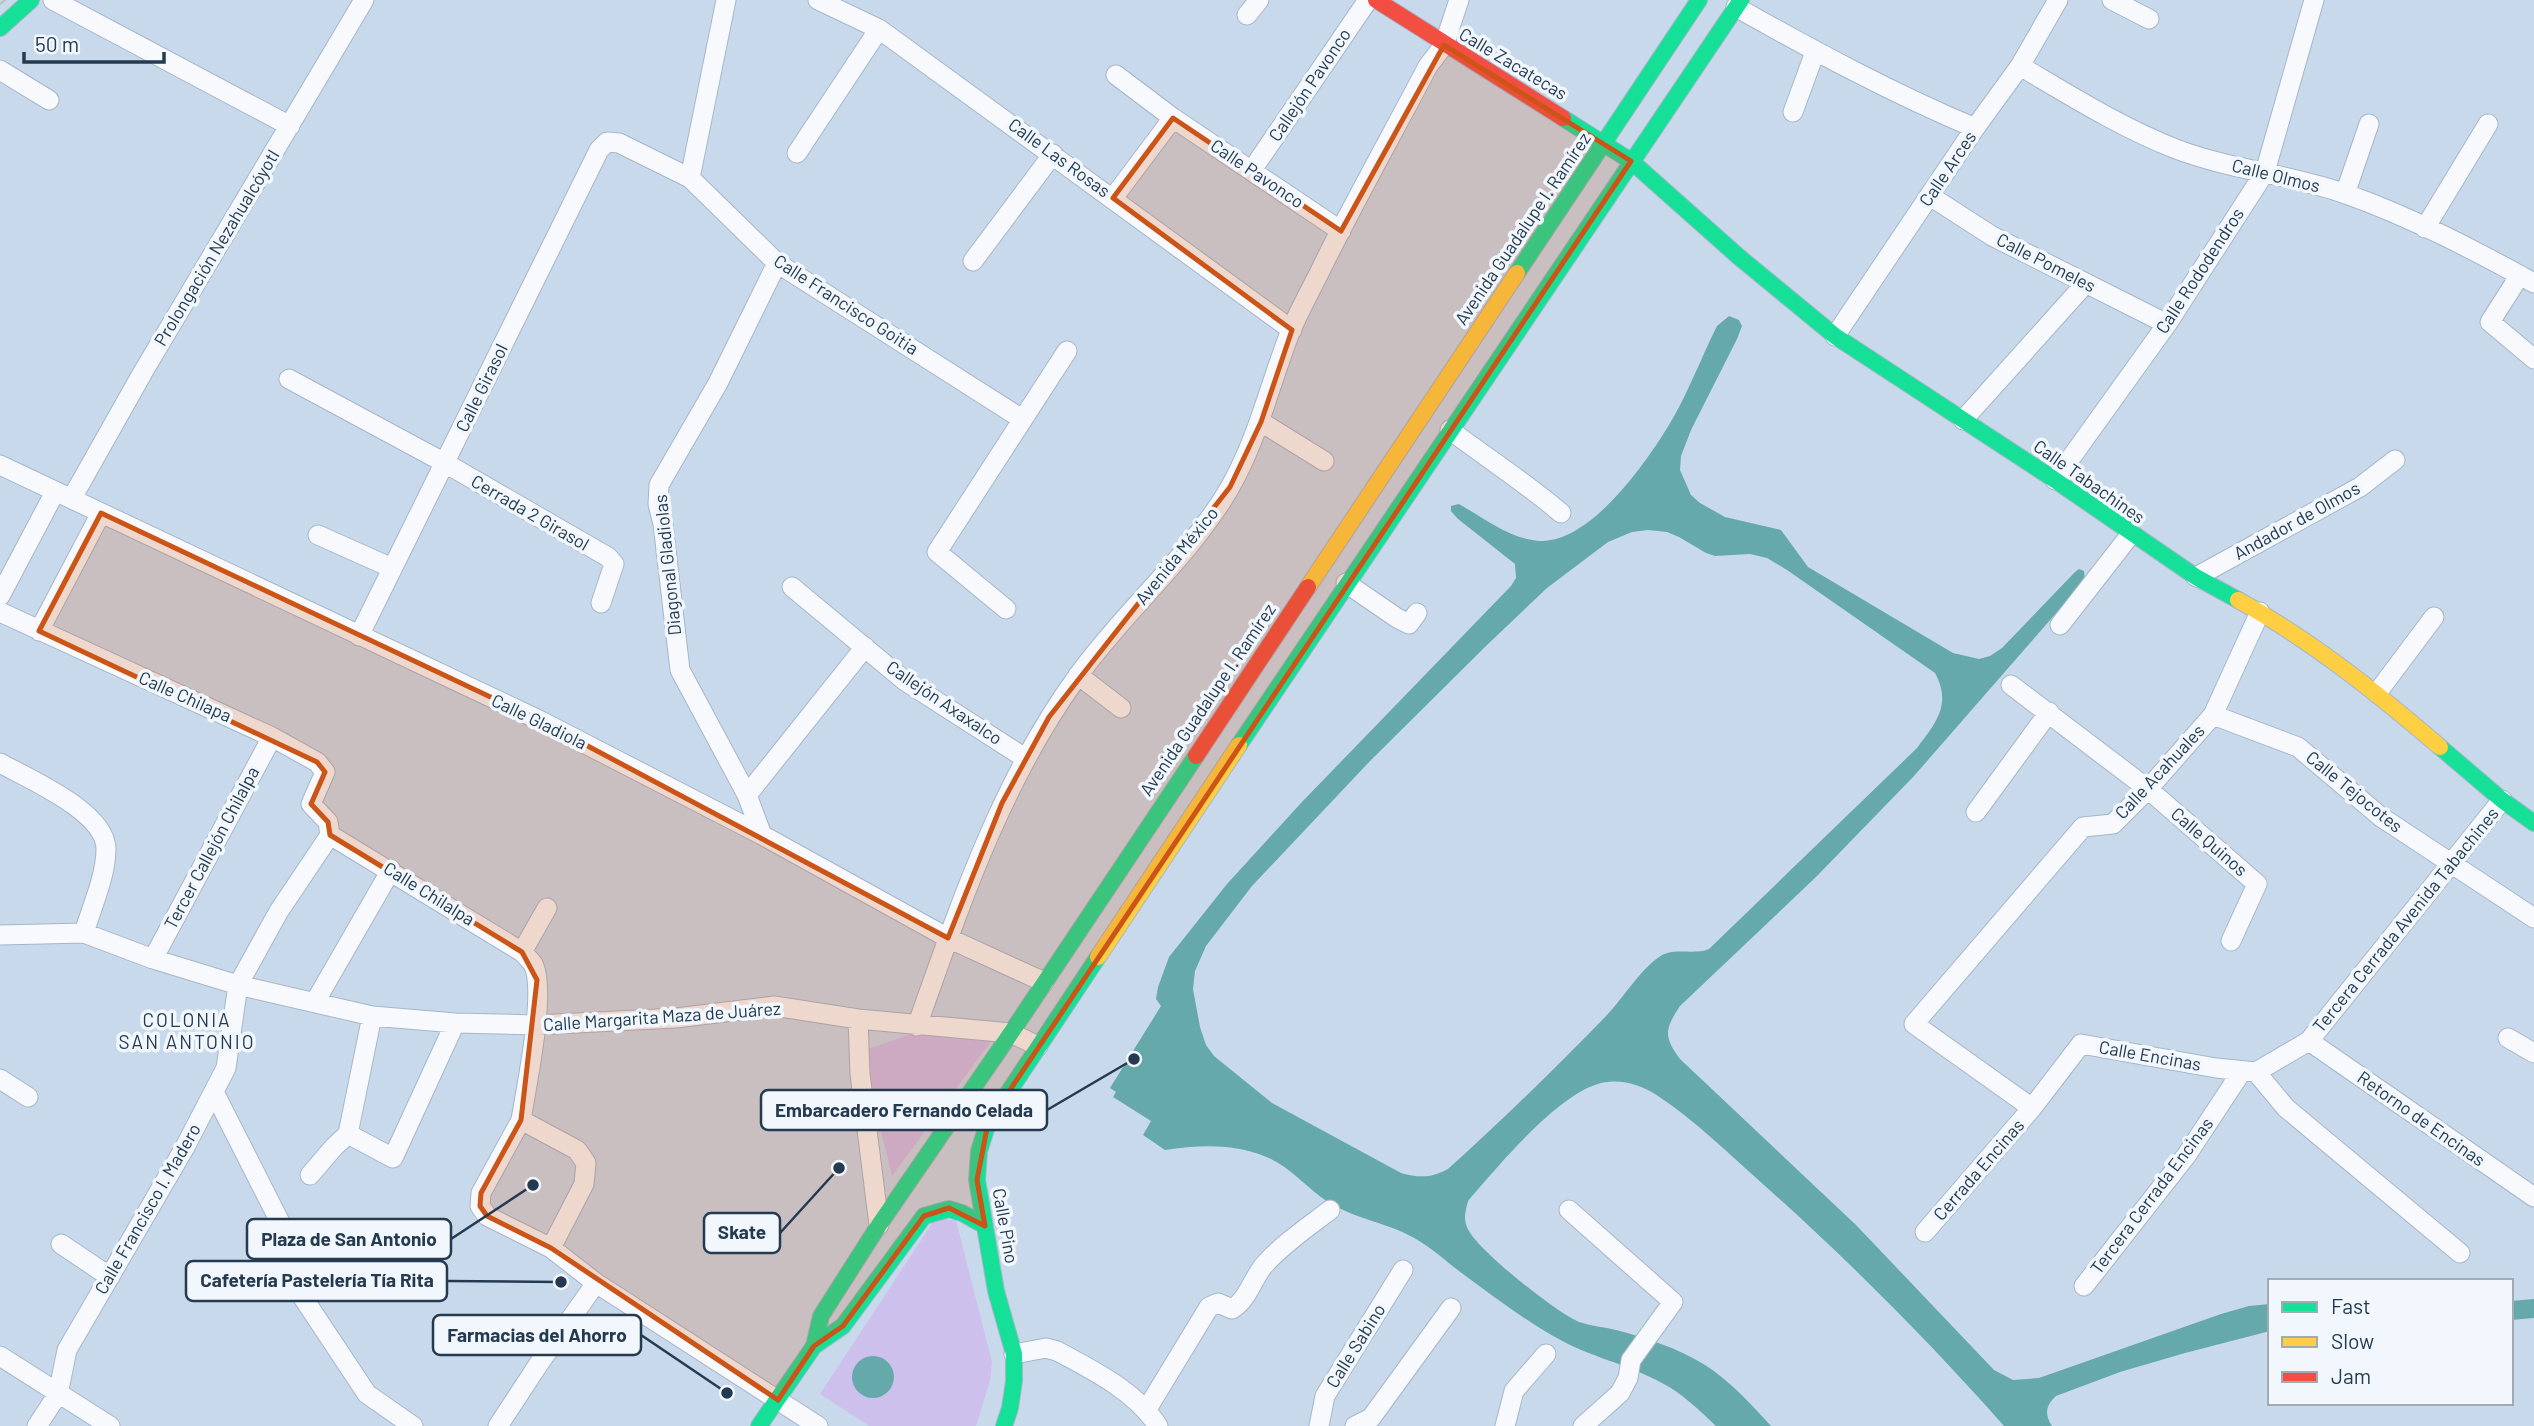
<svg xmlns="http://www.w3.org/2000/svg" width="2534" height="1426" font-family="Barlow,sans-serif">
<rect width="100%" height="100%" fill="#c8d9eb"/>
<path fill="#cec0ed" d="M 920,1031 L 992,1040 L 892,1176 L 862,1051 Z
M 935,1219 L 956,1220 L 992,1362 L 990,1381 L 976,1426 L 869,1426 L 820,1394 Z"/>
<path fill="#65a9ab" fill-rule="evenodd" d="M 1729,316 L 1739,320 L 1742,326 L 1737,339 L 1691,430 L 1681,456 L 1680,470 L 1691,495 L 1700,503 L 1725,517 L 1781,530 L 1808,567 L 1953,653 L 1979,659 L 1990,656 L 2002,648 L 2075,572 L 2079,569 L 2084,571 L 2085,580 L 1914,776 L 1816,877 L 1680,1006 C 1665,1029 1663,1036 1680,1059 L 1856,1225 L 1994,1370 L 2013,1380 L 2039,1378 L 2221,1314 L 2249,1306 L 2270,1304 L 2270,1331 L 2185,1353 L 2120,1372 L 2056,1396 C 2046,1405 2044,1414 2052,1426 L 2004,1426 C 1929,1341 1849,1261 1764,1185 C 1730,1155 1696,1121 1658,1096 C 1643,1086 1625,1080 1608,1082 C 1564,1085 1497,1168 1468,1201 C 1466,1210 1463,1217 1467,1227 C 1474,1248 1557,1313 1579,1322 C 1591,1326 1604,1327 1616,1330 C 1646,1338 1678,1348 1705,1365 C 1730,1381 1751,1404 1771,1426 L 1716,1426 C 1699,1410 1683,1394 1662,1383 C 1628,1364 1589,1357 1555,1337 C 1523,1319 1493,1296 1463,1274 C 1448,1263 1433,1249 1416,1239 C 1389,1223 1355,1219 1328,1202 C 1306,1188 1290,1166 1264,1156 C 1232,1143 1198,1145 1165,1150 L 1143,1135 L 1151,1121 L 1113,1097 L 1116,1092 L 1110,1088 L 1161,1006 L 1156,999 L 1158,987 L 1169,957 L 1227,884 L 1301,803 L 1511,586 L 1516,578 L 1515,564 L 1458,519 L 1451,511 L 1451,506 L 1459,504 C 1484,518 1511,540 1541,541 C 1592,542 1650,458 1673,418 C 1690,388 1702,356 1717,326 ZM 1648,530 L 1667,532 L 1679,537 L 1706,553 L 1715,556 L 1750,554 L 1767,558 L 1787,570 L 1935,673 C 1952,704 1936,723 1917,748 L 1709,949 C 1695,955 1676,948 1662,955 C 1642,967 1624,997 1607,1015 C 1556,1068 1503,1119 1448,1169 C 1432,1178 1419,1178 1401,1173 L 1272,1103 L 1214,1056 L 1206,1045 L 1200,1027 L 1193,989 L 1195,971 L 1206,946 L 1252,886 L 1370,761 L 1487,645 L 1547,588 L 1608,542 L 1632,532 Z
M 2534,1299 L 2534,1318 L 2511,1320 L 2511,1301 Z
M852 1377a21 21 0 1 1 42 0a21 21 0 1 1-42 0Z"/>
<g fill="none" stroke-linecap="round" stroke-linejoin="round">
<defs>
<path id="street" d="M 53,0 L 290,126
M 818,0 L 879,29 L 1292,330
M 2112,0 L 2149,19
M 1736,7 C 1814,51 1892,93 1975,128
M 1247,15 L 1259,0
M 2020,66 C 2071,96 2120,127 2176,149 C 2231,170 2290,174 2346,194 C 2411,217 2474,250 2534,283
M 0,70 L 49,100
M 1116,75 L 1173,118 L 1341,231
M 1793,112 L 1815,52
M 797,153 L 879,29
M 1252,170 L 1368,0
M 690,178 L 726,0
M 2345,194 L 2369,124
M 1930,196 L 1992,236 L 2167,324
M 1113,198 L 1173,118
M 2425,228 L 2488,124
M 973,261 L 1053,154
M 2520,275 L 2490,322 L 2534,359
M 1835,336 L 1975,128 L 2020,66 L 2058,0
M 289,379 L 445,463 L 608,557 L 614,564 L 601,603
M 1963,420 L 2086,283
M 1261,422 L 1324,461
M 1450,430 C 1487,458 1526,483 1561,513
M 0,465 L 539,720 L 762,835 L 948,938 L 1044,982
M 2055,480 L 2167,324 L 2265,172 L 2314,0
M 72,498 L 143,372 L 364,0
M 318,535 L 392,568
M 2196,577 L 2360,487 L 2395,460
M 1346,583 L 1397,618 L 1409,624 L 1417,613
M 792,587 L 905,681 L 1025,758
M 0,596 L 55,492
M 1006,609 L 937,552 L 1067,351
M 0,612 L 272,737 L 317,762 L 325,772 L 311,804 L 328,822 L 330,835 L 522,952 C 525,955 530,960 533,964 C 547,990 526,1088 521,1120 L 577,1150 L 586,1163 L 584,1184 L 551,1248
M 2060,625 L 2131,534
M 39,631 L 101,513
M 359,636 L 599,150 L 607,142 L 619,143 L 690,178 L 777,263 L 1022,419
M 1078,675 L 1121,708
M 2011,685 L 2148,789 L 2257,884 L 2231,941
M 2377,693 L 2434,617
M 2213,715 L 2298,747 L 2381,817 L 2534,918
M 0,763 C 29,779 106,812 106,849 C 106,876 92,906 84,933
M 747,795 L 865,647
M 1976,812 L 2049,712
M 762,835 L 747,795 L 680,670 L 663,524 L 658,504 L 659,485 L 718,383 L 777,263
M 0,935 L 84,933 L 153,959 L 238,985 L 372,1016 L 455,1023 L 536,1025 L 676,1018 L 774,1006 L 858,1019 L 1011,1033 L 1038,1046
M 522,952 L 547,908
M 153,959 L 272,737
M 315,1002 L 391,870
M 858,1019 L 860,1074 L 879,1225
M 917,1026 C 960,905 1001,782 1077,677 C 1124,611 1188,559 1229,489 C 1258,439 1270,383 1291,330 C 1301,307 1314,284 1325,261 C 1358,195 1394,131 1428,66 L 1444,45 L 1459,0
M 2508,1038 L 2534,1053
M 2309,1041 L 2534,1197
M 2256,1072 L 2286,1108 L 2460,1253
M 0,1079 L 28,1097
M 214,1092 L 284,1230 L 276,1257 L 367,1394 L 413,1426
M 2032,1108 L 1914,1024 L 2083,827 L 2113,824 L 2148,789 L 2213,715 L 2260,612
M 521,1120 L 481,1193 L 480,1206 L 487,1216 L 551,1248 L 596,1283 L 818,1426
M 348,1134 L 393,1158 L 455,1023
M 348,1134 L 372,1016
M 310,1175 L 334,1147 L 348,1134
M 1569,1210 L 1673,1302 L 1631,1360 L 1628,1378 L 1620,1393 L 1583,1426
M 1925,1232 L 2032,1108 L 2081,1044 L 2216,1068 L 2256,1072 L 2309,1041 L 2502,800
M 61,1244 L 110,1277
M 2084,1286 L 2186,1156 L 2242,1071
M 1014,1354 L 1046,1348 L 1057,1351 C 1093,1370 1136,1392 1158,1426
M 0,1356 L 110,1426
M 1147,1409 L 1209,1307 L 1218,1303 L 1232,1309 C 1248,1300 1253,1277 1265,1264 C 1284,1243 1308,1227 1330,1210
M 37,1426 L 58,1394 L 67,1350 L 185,1147 L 226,1068 L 238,985 L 279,911 L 330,835
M 498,1426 L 540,1362 L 596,1283
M 1319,1426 L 1325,1396 L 1403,1270
M 1355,1426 L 1371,1418 L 1451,1308
M 1505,1426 L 1514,1391 L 1546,1354"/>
<path id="fast" d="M 0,28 L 31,0
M 1563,118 L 1631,161 L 1739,257 L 1835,336 L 2055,480 L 2196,577 L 2238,600
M 1517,273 L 1699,0
M 1239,745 L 1741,0
M 2440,747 L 2502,800 L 2534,823
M 814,1346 L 843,1326 L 924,1216 L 949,1209 L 962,1213 L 985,1226
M 759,1426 L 814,1346 L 821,1316 L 879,1225 L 1011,1033 L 1196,756
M 1004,1426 L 1010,1408 L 1014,1381 L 1014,1354 L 996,1291 L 977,1180 L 979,1151 L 988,1123 L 1098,957"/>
<path id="slow" d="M 1308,587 L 1517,273
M 2238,600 C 2311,640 2377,693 2440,747
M 1098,957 L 1239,745"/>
<path id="jam" d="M 1376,0 L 1563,118
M 1196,756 L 1308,587"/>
</defs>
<use href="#street" stroke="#a5b6ca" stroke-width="21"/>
<use href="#fast" stroke="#a5b6ca" stroke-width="18"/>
<use href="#slow" stroke="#a5b6ca" stroke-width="18"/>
<use href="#jam" stroke="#a5b6ca" stroke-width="18"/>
<use href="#street" stroke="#f7f9fc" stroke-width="19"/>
<use href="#fast" stroke="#16e098" stroke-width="16"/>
<use href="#slow" stroke="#ffcf43" stroke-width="16"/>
<use href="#jam" stroke="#f24e42" stroke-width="16"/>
<path stroke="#bbc0c6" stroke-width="2" d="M 0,4 L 5,0"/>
</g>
<path fill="#cb5416" fill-opacity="0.2" stroke="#cb5416" stroke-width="5" stroke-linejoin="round" d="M 1444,45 L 1631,161 L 988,1123 L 977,1180 L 985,1226 L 949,1208 L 924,1216 L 843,1326 L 814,1346 L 778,1400 L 551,1248 L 487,1216 L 480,1206 L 481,1193 L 521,1120 L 537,980 L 522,952 L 330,835 L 328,822 L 311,804 L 325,772 L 317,762 L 39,631 L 101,513 L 539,720 L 948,938 L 1002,803 L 1049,717 L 1230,487 L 1261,422 L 1292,330 L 1113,198 L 1173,118 L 1341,231 Z"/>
<g text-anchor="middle" stroke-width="7" stroke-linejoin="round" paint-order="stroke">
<g font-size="18" fill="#243a50" stroke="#f1f7fc">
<text transform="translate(1513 64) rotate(31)" y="6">Calle Zacatecas</text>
<text transform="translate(1310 85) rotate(-56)" y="6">Callejón Pavonco</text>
<text transform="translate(1059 158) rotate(36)" y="6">Calle Las Rosas</text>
<text transform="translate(1948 169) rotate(-56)" y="6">Calle Arces</text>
<text transform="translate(1257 174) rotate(34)" y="6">Calle Pavonco</text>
<text transform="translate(2276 176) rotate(14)" y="6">Calle Olmos</text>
<text transform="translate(1523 229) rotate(-56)" y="6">Avenida Guadalupe I. Ramírez</text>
<text transform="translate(217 248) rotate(-59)" y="6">Prolongación Nezahualcóyotl</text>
<text transform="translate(2046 263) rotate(27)" y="6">Calle Pomeles</text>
<text transform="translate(2200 271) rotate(-57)" y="6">Calle Rododendros</text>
<text transform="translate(846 305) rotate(33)" y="6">Calle Francisco Goitia</text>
<text transform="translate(482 388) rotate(-64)" y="6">Calle Girasol</text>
<text transform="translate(2089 482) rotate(35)" y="6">Calle Tabachines</text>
<text transform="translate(530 513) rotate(30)" y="6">Cerrada 2 Girasol</text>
<text transform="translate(2297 521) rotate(-29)" y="6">Andador de Olmos</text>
<text transform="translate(1177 556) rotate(-51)" y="6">Avenida México</text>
<text transform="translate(668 565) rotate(-96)" y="6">Diagonal Gladiolas</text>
<text transform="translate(185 697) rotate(24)" y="6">Calle Chilapa</text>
<text transform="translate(1208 700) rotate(-56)" y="6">Avenida Guadalupe I. Ramírez</text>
<text transform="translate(944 703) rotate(34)" y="6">Callejón Axaxalco</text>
<text transform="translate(539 722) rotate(26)" y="6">Calle Gladiola</text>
<text transform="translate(2160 772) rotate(-47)" y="6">Calle Acahuales</text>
<text transform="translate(2354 792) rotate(39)" y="6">Calle Tejocotes</text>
<text transform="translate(2209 842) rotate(41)" y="6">Calle Quinos</text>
<text transform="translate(212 848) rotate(-62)" y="6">Tercer Callejón Chilalpa</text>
<text transform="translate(429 894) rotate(32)" y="6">Calle Chilalpa</text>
<text transform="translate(2406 920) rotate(-51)" y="6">Tercera Cerrada Avenida Tabachines</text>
<text transform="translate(662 1017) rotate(-4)" y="6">Calle Margarita Maza de Juárez</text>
<text transform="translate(2150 1056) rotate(10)" y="6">Calle Encinas</text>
<text transform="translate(2421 1119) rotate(35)" y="6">Retorno de Encinas</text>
<text transform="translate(1979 1170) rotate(-49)" y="6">Cerrada Encinas</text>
<text transform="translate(2152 1196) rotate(-53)" y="6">Tercera Cerrada Encinas</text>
<text transform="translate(148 1209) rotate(-60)" y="6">Calle Francisco I. Madero</text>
<text transform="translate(1005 1226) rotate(80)" y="6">Calle Pino</text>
<text transform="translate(1356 1346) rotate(-58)" y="6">Calle Sabino</text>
</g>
<g font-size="19" letter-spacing="2" fill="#243a50" stroke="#f1f7fc">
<text x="187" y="1027">COLONIA<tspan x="187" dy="22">SAN ANTONIO</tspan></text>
</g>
</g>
<path fill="none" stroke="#243a50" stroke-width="2.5" d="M1134 1059L1047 1110M839 1168L780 1233M533 1185L451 1239M561 1282L447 1281M727 1393L641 1335"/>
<g fill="#243a50" stroke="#f1f7fc" stroke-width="2.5">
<circle cx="1134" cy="1059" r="7"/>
<circle cx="839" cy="1168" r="7"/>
<circle cx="533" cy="1185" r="7"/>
<circle cx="561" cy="1282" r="7"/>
<circle cx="727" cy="1393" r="7"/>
</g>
<g fill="#f1f7fc" stroke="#243a50" stroke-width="2.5">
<rect x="761" y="1090" width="286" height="40" rx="7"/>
<rect x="704" y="1213" width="76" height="40" rx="7"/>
<rect x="247" y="1219" width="204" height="40" rx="7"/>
<rect x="186" y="1261" width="261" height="40" rx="7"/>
<rect x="433" y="1315" width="208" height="40" rx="7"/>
</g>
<g font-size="19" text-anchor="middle" font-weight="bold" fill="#243a50">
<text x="904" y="1117">Embarcadero Fernando Celada</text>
<text x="742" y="1239">Skate</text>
<text x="349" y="1246">Plaza de San Antonio</text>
<text x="317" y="1287">Cafetería Pastelería Tía Rita</text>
<text x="537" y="1342">Farmacias del Ahorro</text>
</g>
<rect x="2268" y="1279" width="245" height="126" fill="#f1f7fc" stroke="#9fabb7" stroke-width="2"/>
<rect x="2282" y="1302" width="35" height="10" fill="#16e098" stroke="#9fabb7" stroke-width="2"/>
<text x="2331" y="1314" font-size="21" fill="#243a50">Fast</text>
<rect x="2282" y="1337" width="35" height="10" fill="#ffcf43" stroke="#9fabb7" stroke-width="2"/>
<text x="2331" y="1349" font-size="21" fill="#243a50">Slow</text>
<rect x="2282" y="1372" width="35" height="10" fill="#f24e42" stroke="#9fabb7" stroke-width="2"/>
<text x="2331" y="1384" font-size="21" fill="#243a50">Jam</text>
<path d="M24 52v10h140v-10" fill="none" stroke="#243a50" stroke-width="3.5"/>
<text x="35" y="52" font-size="21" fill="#243a50" stroke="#f1f7fc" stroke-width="5" paint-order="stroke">50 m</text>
</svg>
